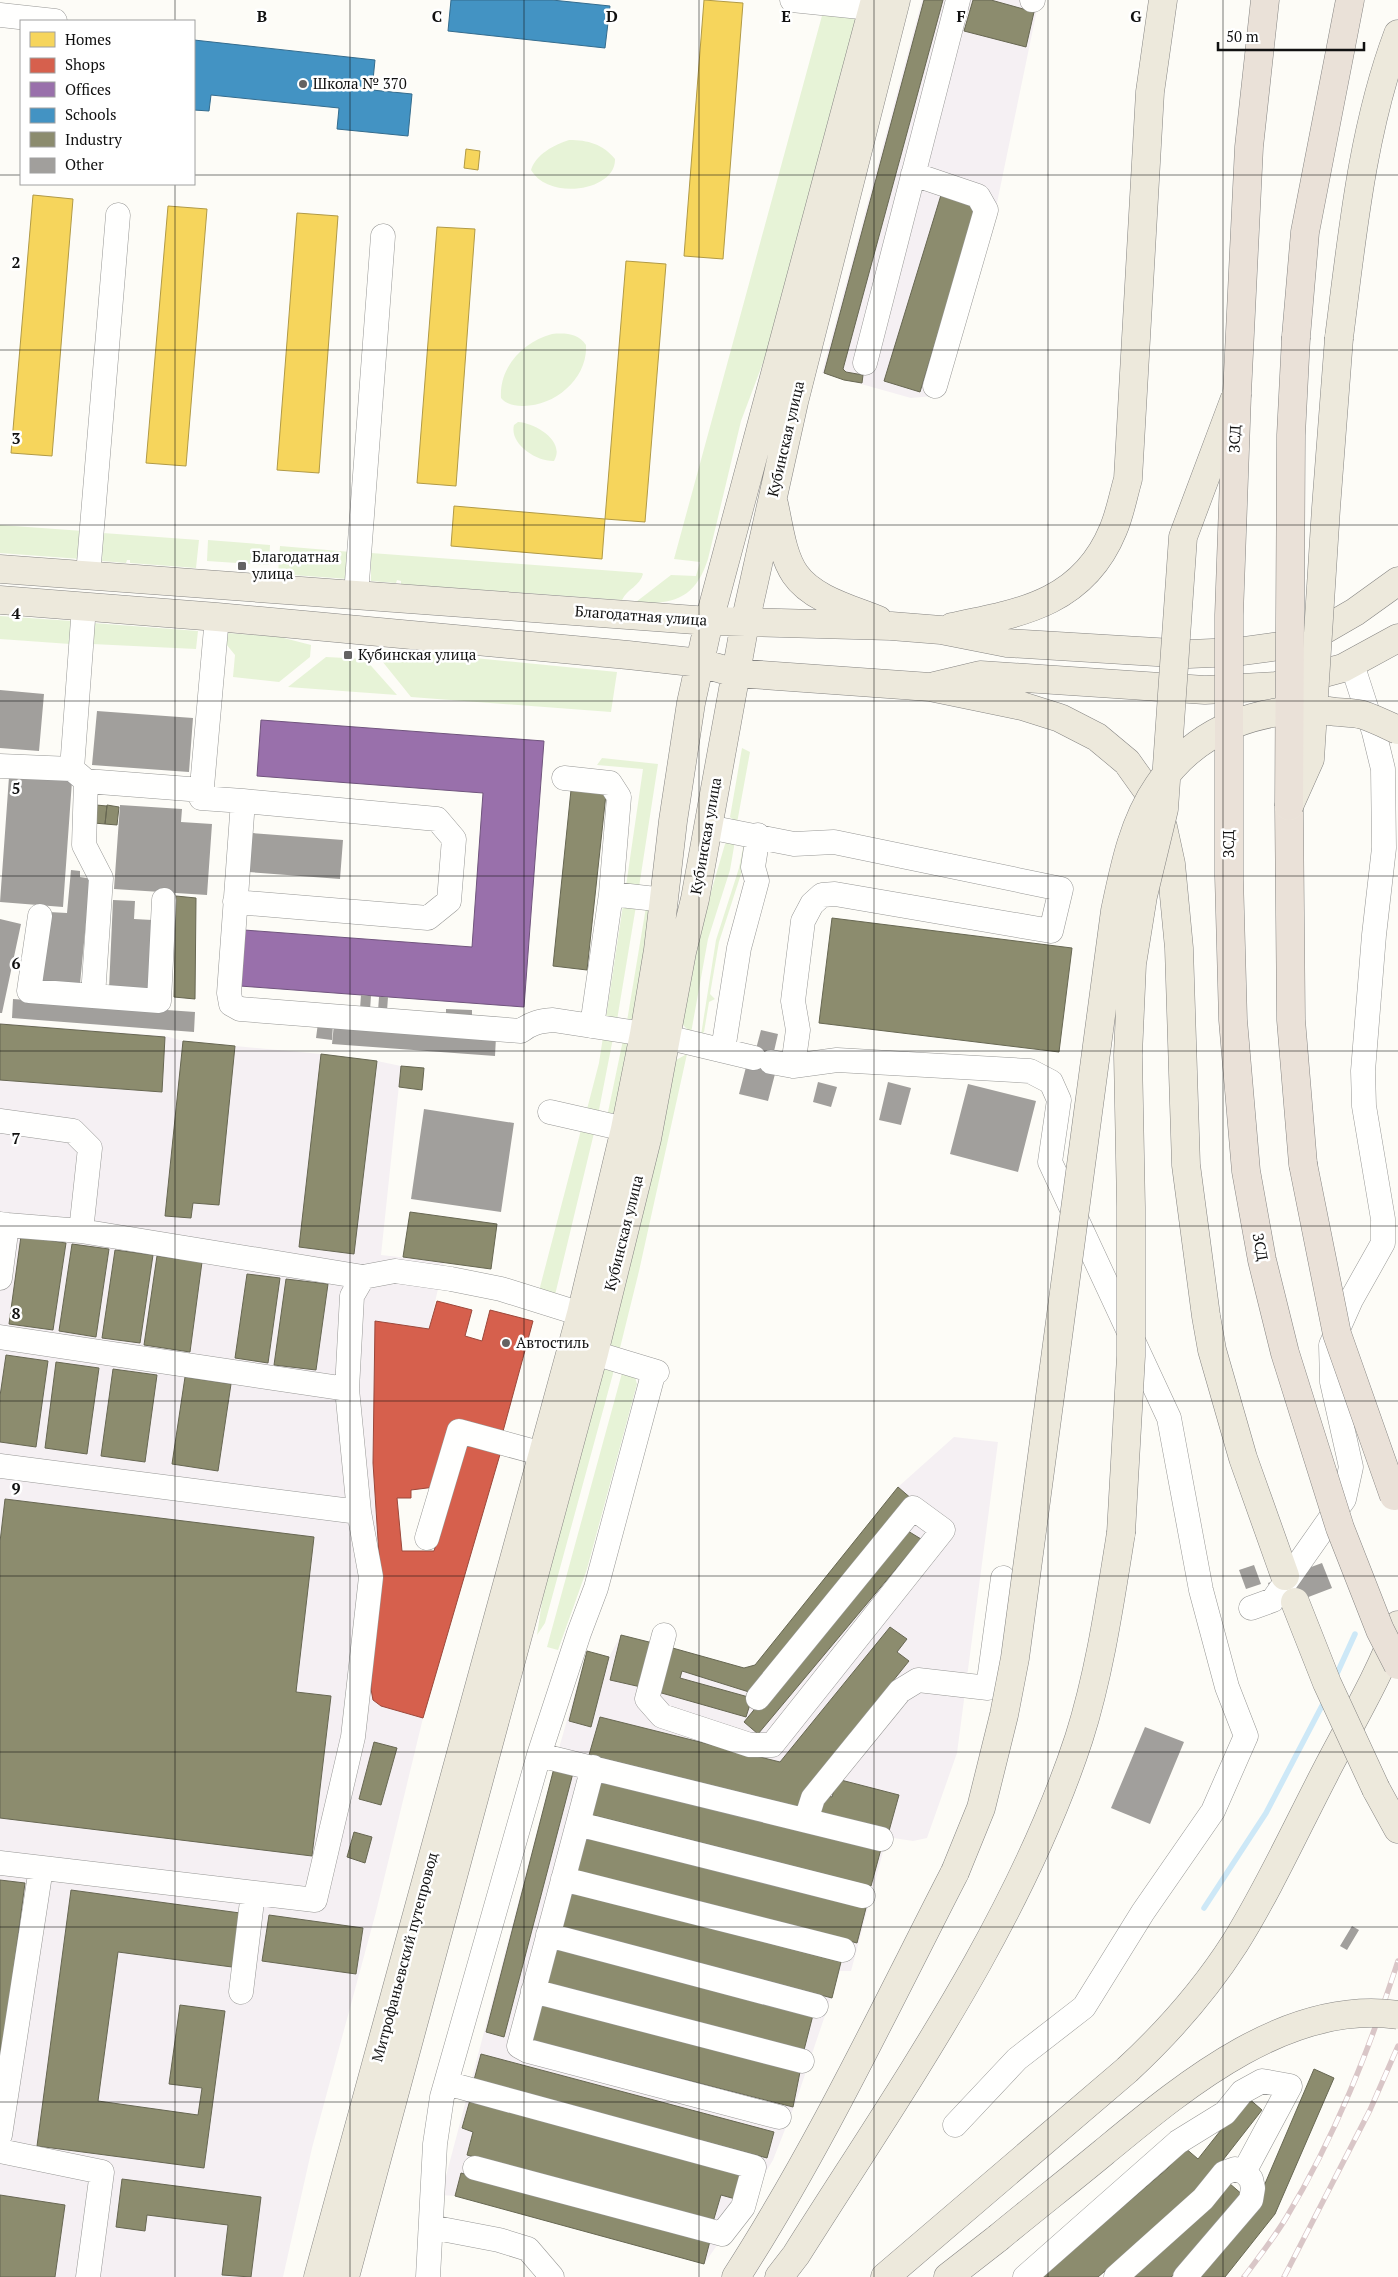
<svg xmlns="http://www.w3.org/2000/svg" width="1398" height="2277" font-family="'PT Serif',serif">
<rect width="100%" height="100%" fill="#fdfcf7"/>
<path fill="#f5f0f3" d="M 922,0 L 1039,0 L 992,227 L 944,395 L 911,398 L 822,373 Z
M 0,1023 L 165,1036 L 183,1041 L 321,1054 L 377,1061 L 401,1066 L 381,1255 L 444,1262 L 429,1329 L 375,1322 L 373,1463 L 379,1555 L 373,1700 L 380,1706 L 423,1718 L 376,1912 L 312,2148 L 283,2277 L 0,2277 Z
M 954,1437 L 998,1442 L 957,1753 L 927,1838 L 913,1841 L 887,1837 L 851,1971 L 840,1971 L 795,2104 L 773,2160 L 754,2192 L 704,2264 L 455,2196 L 441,2195 L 559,1748 L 587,1651 L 609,1657 L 621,1635 L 744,1668 L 755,1665 L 898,1487 Z"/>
<path fill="#e7f3d7" d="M 823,12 L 850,14 L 856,20 L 773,336 L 741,421 L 708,559 C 696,597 674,606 636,602 L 671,575 L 696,576 L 700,562 L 674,559 Z
M 569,140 C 588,140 603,144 615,159 C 616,191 549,201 531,170 C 536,154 554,145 569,140 Z
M 552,334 C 565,333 578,333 586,345 C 588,379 554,407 522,406 C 514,406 506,404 501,398 C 499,367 523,342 552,334 Z
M 518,422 C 535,423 566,441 554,461 C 537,462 509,444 514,425 Z
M 0,525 L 83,531 L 81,559 L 0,553 Z
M 103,533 L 199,540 L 196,568 L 130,563 L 130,560 L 127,560 L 126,563 L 102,561 Z
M 208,540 L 270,545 L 269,565 L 207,561 Z
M 280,546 L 351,552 L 349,579 L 278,574 Z
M 371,553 L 642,573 L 643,574 C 640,586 627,589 622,600 L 401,584 L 401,581 L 397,580 L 396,583 L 371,581 Z
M 0,616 L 72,621 L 70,644 L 0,639 Z
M 93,623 L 198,631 L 196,649 L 92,644 Z
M 228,633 L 280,637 L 311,645 L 310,657 L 279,682 L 233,677 L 235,655 L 226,644 Z
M 383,649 L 617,672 L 611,712 L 411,697 L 382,661 Z
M 326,657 L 365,659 L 397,695 L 288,687 Z
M 742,748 L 750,752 L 737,823 L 730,817 Z
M 602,758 L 658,764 L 639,887 L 626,886 L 643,769 L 597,765 Z
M 730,840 L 735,841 L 730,870 L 708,939 L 691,1033 L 682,1024 L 698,937 L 725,844 Z
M 744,843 L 746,844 L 743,868 L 719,942 L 710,994 L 715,999 L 709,1002 L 704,1032 L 701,1035 L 716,940 L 739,868 Z
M 623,905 L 636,906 L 617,1020 L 606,1018 Z
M 646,907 L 651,911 L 634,1018 L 627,1021 Z
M 603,1037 L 613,1038 L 598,1115 L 586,1113 L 599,1063 Z
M 623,1040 L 629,1045 L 615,1112 L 607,1117 Z
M 687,1054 L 639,1271 L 619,1352 L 609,1346 L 676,1060 Z
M 581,1130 L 594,1133 L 555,1295 L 539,1291 Z
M 607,1369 L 614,1370 L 545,1623 L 537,1635 L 544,1588 L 602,1371 Z
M 622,1373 L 635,1377 L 637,1384 L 587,1569 L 558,1650 L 547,1647 Z"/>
<path fill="#f6d55c" stroke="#b19a46" d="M 704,0 L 743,3 L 723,259 L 684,256 Z
M 466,149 L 480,151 L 478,170 L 464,168 Z
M 33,195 L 73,199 L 52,456 L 11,453 Z
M 168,206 L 207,209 L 186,466 L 146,463 Z
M 297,213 L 338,216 L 319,473 L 277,470 Z
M 437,227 L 475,229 L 456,486 L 417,483 Z
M 626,261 L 666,264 L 645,522 L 605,519 Z
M 454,506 L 605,519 L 602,559 L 451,546 Z"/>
<path fill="#d6604d" stroke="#9b483b" d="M 437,1301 L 472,1310 L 465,1336 L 482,1341 L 490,1310 L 533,1321 L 502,1435 L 452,1421 L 435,1487 L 411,1490 L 411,1498 L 397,1498 L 402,1551 L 434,1551 L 466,1442 L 501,1451 L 423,1718 L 381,1706 L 373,1700 L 371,1689 L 379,1555 L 373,1463 L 375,1321 L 429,1329 Z"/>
<path fill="#9970ab" stroke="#70547d" d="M 261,720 L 544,741 L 524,1007 L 240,986 L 244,930 L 472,947 L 483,793 L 257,776 Z"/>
<path fill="#4393c3" stroke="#346c8e" d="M 451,0 L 552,0 L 610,6 L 605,48 L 448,31 Z
M 194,40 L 375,60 L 372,90 L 412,94 L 408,136 L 337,129 L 339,108 L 211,95 L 209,111 L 194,110 Z"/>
<path fill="#8c8c6e" stroke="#676752" d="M 924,0 L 943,0 L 843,369 L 846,372 L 863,375 L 862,383 L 844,380 L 824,373 Z
M 973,0 L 991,0 L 1034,12 L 1026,47 L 964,31 Z
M 941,195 L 977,206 L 920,392 L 884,381 Z
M 571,790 L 606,794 L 587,970 L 553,966 Z
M 96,805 L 107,806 L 105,824 L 94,823 Z
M 107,805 L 119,807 L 117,825 L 105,824 Z
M 176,896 L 196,898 L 195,999 L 174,997 Z
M 832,918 L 1072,948 L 1059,1052 L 819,1023 Z
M 0,1024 L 165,1037 L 162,1092 L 0,1080 Z
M 183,1041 L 235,1046 L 219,1205 L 193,1203 L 191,1218 L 165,1216 Z
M 321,1054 L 377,1061 L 354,1254 L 299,1247 Z
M 401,1066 L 424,1068 L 422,1090 L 399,1087 Z
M 410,1212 L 497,1224 L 491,1269 L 403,1257 Z
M 21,1236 L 66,1243 L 53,1330 L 9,1324 Z
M 72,1244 L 109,1249 L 96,1337 L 59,1331 Z
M 115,1250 L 153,1255 L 140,1343 L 102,1338 Z
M 157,1256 L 202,1262 L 190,1352 L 144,1345 Z
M 247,1274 L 280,1278 L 268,1363 L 235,1358 Z
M 286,1279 L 328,1284 L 316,1370 L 274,1365 Z
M 6,1355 L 48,1361 L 36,1447 L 0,1442 L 0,1396 Z
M 56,1362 L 99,1368 L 87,1454 L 45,1448 Z
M 113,1369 L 157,1375 L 145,1462 L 101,1456 Z
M 185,1377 L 231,1384 L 218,1471 L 172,1464 Z
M 898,1487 L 913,1500 L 749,1692 L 682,1671 L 680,1678 L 752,1698 L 746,1717 L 658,1692 L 669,1647 L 744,1668 L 755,1665 Z
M 5,1499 L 314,1537 L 296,1692 L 331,1696 L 312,1856 L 0,1818 L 0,1542 Z
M 903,1528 L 921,1539 L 758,1734 L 744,1722 Z
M 890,1627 L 907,1639 L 897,1652 L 909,1661 L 805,1790 L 799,1807 L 589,1755 L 600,1717 L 780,1762 Z
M 621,1635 L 653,1643 L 641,1687 L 610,1680 Z
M 587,1651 L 609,1657 L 591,1727 L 569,1721 Z
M 374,1742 L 397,1748 L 381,1805 L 359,1799 Z
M 554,1768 L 573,1773 L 504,2037 L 486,2032 Z
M 602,1779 L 881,1849 L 871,1886 L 592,1815 Z
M 837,1779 L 899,1795 L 889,1831 L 820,1812 L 824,1795 L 832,1797 Z
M 354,1832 L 372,1837 L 365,1863 L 347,1857 Z
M 586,1835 L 866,1908 L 857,1943 L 577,1871 Z
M 0,1880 L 25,1883 L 0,2073 Z
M 71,1890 L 240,1913 L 232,1967 L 118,1952 L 98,2101 L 198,2115 L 202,2088 L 169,2084 L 180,2005 L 225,2011 L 204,2168 L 37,2146 Z
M 572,1892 L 841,1962 L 832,1998 L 562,1927 Z
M 269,1915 L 363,1928 L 356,1974 L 262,1961 Z
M 556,1948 L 813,2015 L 804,2050 L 547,1983 Z
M 540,2004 L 800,2072 L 793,2107 L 530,2040 Z
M 481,2054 L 774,2132 L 767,2158 L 474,2080 Z
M 1314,2069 L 1334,2078 L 1275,2214 L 1225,2277 L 1196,2277 L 1258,2200 Z
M 1247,2097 L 1262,2110 L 1198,2192 L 1098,2277 L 1041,2277 L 1168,2168 L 1184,2147 L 1198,2159 Z
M 470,2100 L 746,2175 L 739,2200 L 721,2195 L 713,2222 L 467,2155 L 473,2132 L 462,2128 Z
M 461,2173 L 710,2241 L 704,2264 L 455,2196 Z
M 122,2179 L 261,2197 L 251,2277 L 222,2275 L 228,2225 L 147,2215 L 145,2231 L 116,2227 Z
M 1229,2183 L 1244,2196 L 1185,2265 L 1171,2277 L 1127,2277 Z
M 0,2195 L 65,2205 L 55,2277 L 0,2277 Z"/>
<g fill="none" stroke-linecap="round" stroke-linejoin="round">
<path stroke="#cde8f7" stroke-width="5.5" d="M 1335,1678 L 1355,1634
M 1204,1908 L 1266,1813 L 1325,1700"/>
</g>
<path fill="#a19f9c" d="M 0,690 L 44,694 L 39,751 L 0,748 Z
M 97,711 L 193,718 L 189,772 L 92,765 Z
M 9,777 L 72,781 L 63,907 L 0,902 Z
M 120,805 L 182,809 L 181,822 L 212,824 L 207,895 L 114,889 Z
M 252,833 L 343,840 L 340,879 L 249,872 Z
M 71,870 L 80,871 L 80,877 L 93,879 L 89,891 L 80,984 L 42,981 L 49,912 L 67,913 Z
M 113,900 L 135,901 L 134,919 L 152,920 L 148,992 L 109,989 Z
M 0,919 L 21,924 L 2,1013 L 0,1013 Z
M 361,995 L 371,996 L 370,1010 L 360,1009 Z
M 379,997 L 388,997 L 387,1011 L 378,1011 Z
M 13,999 L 195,1012 L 194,1032 L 12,1018 Z
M 446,1009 L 472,1010 L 472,1018 L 446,1016 Z
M 318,1023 L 333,1024 L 332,1040 L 316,1038 Z
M 334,1024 L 496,1037 L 495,1056 L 332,1044 Z
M 761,1030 L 778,1034 L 769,1073 L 775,1074 L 768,1101 L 739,1094 L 746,1067 L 751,1068 Z
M 818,1082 L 837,1087 L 831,1107 L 813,1102 Z
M 888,1082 L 911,1088 L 901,1125 L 879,1120 Z
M 968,1084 L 1036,1101 L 1018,1172 L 950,1154 Z
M 424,1109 L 514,1123 L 501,1212 L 411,1199 Z
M 1322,1563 L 1332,1588 L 1277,1609 L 1268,1583 Z
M 1254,1565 L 1261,1584 L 1246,1589 L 1239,1570 Z
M 1145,1727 L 1184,1742 L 1150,1824 L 1111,1808 Z
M 1352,1926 L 1359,1930 L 1347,1950 L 1340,1946 Z"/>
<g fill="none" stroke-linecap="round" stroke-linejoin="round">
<defs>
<path id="minor" d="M 792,0 L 890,10
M 1032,0 L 1033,0
M 0,15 L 55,21
M 913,174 L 978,196 L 986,210 L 935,386
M 865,363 L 958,0
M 88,575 L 118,215
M 356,595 L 383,236
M 217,617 L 201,798 L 243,801 L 229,993 L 231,1004 L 240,1009 L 521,1031 C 531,1023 540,1021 553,1020 L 644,1034
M 0,766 L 72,769 L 86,781 L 202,790
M 72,769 L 84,606
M 564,778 L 610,783 L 619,797 L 611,894 L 592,1026
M 86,781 L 84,845 L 101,878 L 93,996 L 159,1001 L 164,900
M 708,827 L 794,844 L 834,842 L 1061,889 L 1051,931 L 835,894 L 822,895 L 812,904 L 803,921 L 793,1001 L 798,1030 L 793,1066
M 611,894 L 665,900
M 235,902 L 428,918 L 449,901 L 454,839 L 437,819 L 243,801
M 40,916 L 29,991 L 93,996
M 666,1037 L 754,1058
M 723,1050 L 739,948 L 757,881 L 753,867 L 758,835
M 771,1062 L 793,1066 L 837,1060 L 1030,1071 L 1051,1082 L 1059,1100 L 1050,1162 L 1169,1418 L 1201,1590 L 1227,1687 L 1246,1736 L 1213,1811 L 1143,1912 L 1084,2007 L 1017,2059 L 955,2125
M 550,1112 L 625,1129
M 0,1121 L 73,1131 L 90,1148 L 81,1231 L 7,1225
M 0,1224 L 7,1225 L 0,1278
M 81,1231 L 363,1277
M 0,1337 L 347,1389
M 594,1353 L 657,1372
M 654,1371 L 596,1588 L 579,1633 L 539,1755 L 881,1839
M 0,1466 L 359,1512
M 427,1538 L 459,1431 L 543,1454
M 1251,1608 L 1273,1600 L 1344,1499 L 1351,1467 L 1332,1382 L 1331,1345 L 1351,1300 L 1383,1243 L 1383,1219 L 1364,1106 L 1363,1071 L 1374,935 L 1384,848 L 1383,769 L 1374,732 L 1352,664
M 664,1635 L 647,1699 L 662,1716 L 750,1745 L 772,1745 L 943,1530 L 913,1508 L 758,1698
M 593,1767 L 519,2046 L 528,2051 L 779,2117
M 806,1820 L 813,1798 L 900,1691 L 918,1680 L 988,1688 L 1003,1578
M 578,1824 L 863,1896
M 0,1863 L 315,1900 L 353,1737 L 371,1577 L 359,1512 L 347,1389 L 352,1296 L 363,1277 L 395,1271 L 451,1279 L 501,1289 L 581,1314
M 563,1879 L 843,1950
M 548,1935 L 816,2006
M 533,1991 L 802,2061
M 241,1992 L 253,1893
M 446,2083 L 754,2167 L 743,2207 L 722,2234 L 475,2168
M 0,2135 L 41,1868
M 0,2151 L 102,2172 L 88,2277
M 431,2227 L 499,2240 L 528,2249 L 552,2277
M 428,2277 L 435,2144 L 442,2097 L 539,1755
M 1025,2277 L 1178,2142 L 1225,2113 L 1242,2092 L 1262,2081 L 1290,2086 L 1244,2172
M 1116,2277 L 1203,2199 L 1224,2173 L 1235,2169 L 1244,2172 L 1251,2179 L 1253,2188 L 1251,2200 L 1185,2277"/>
<path id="major" d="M 1339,338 C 1352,237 1362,130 1398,34
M 774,504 C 779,526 782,555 795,574 C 812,599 851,609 878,620
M 0,569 L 709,621 L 891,626 L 941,630 L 1007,643 L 1189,654 L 1236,652 L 1280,646 L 1317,634 L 1355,612 L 1398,581
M 0,600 L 217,617 L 628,655 L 701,663 L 735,673 L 930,687 L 1022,706 L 1060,718 L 1097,737 L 1127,762 L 1147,790 L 1163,827 L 1171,864 L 1179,948 L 1186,1165 L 1206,1316 L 1212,1350 L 1243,1458 L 1285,1576
M 952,627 C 1021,613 1083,603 1113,530 C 1120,514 1123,496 1128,479 L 1150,92 L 1163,0
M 934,686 L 980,675 L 1205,690 L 1276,686 L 1343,668 L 1398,638
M 1376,1789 L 1398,1829
M 318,2277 L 581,1314 L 625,1129 L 644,1034 L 658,950 L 673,821 L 691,703 L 709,621 L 875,0
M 345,2277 L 594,1353 L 647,1139 L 682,952 L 695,899 L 745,623 L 794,402 L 896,0
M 736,2277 C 819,2148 885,2008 955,1872
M 779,2277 L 796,2255 C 900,2090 1018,1924 1079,1738 C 1100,1672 1110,1601 1121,1533
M 885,2277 L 1127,2070 C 1168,2032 1205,1990 1235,1943 C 1268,1890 1295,1831 1324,1775 C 1349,1726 1379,1677 1398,1625
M 948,2277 L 998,2238"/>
<path id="highway" d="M 1296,337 L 1305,232 L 1350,0
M 1237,394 L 1249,147 L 1265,0
M 1289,806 L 1291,1020 L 1303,1164"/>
</defs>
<use href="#minor" stroke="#979795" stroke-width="25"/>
<use href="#major" stroke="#858482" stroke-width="29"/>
<use href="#highway" stroke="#858482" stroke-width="29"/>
<use href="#minor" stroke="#fffffe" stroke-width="24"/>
<use href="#major" stroke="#ede9dc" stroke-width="28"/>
<use href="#highway" stroke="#eae1d8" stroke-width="28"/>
<defs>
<path id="rail" d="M 1244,2277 C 1258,2258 1274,2238 1286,2218 C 1335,2137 1369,2050 1398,1961
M 1284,2277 L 1370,2110 L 1398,2046"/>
</defs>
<use href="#rail" stroke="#d9c6c7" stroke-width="5.5"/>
<use href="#rail" stroke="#fff" stroke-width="4" stroke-dasharray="11" stroke-linecap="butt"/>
<defs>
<path id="major-bridge" d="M 1289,806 L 1310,759 L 1326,508 L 1339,338
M 1121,1533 L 1131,1356 L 1131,1207 L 1128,1055 L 1132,964 L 1143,896 L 1164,809 L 1183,537 L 1235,398
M 1295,1602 L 1327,1683 L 1376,1789
M 955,1872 L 981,1808 L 1004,1715 L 1015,1658 L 1115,911 C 1124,868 1133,822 1158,786 C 1197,728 1262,705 1329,711 C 1340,713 1353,712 1363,715 C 1375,719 1387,725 1398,730
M 998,2238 C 1033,2209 1069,2181 1104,2152 C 1184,2086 1287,1999 1398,2015"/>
<path id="highway-bridge" d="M 1237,394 L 1229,615 L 1229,876 L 1233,1020 L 1246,1171 L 1262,1260 L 1285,1353 L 1340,1528 L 1380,1630 L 1398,1665
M 1289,806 L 1291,435 L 1296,337
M 1303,1164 L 1337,1334 L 1394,1496"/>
</defs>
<use href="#major-bridge" stroke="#858482" stroke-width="29" stroke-linecap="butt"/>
<use href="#highway-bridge" stroke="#858482" stroke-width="29" stroke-linecap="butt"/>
<use href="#major-bridge" stroke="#ede9dc" stroke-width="28"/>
<use href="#highway-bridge" stroke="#eae1d8" stroke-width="28"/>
</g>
<path fill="none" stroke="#111" stroke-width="1" stroke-opacity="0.55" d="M 175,0 L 175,21M 350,0 L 350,2277M 524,0 L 524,2277M 699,0 L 699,2277M 874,0 L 874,2277M 1048,0 L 1048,2277M 1223,0 L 1223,2277M 0,175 L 21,175M 194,175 L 1398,175M 175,184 L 175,2277M 0,350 L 1398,350M 0,525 L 1398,525M 0,701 L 1398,701M 0,876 L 1398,876M 0,1051 L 1398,1051M 0,1226 L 1398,1226M 0,1401 L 1398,1401M 0,1576 L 1398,1576M 0,1752 L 1398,1752M 0,1927 L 1398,1927M 0,2102 L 1398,2102"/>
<g fill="#646362" stroke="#fff" stroke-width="2">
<circle cx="303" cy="84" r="5"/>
<rect x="237" y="561" width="10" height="10" rx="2.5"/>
<rect x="343" y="650" width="10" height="10" rx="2.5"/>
<circle cx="506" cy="1343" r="5"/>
</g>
<g text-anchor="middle" stroke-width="5" stroke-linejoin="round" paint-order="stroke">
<g font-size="15" fill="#111" stroke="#fff" text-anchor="start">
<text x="313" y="89">Школа № 370</text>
<text x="252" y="562">Благодатная<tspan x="252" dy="17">улица</tspan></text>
<text x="358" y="660">Кубинская улица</text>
<text x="516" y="1348">Автостиль</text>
</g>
<g font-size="15" fill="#111" stroke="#fff">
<text transform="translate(786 439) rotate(-77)" y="5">Кубинская улица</text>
<text transform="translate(1235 439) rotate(-88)" y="5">ЗСД</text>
<text transform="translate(641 616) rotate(4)" y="5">Благодатная улица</text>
<text transform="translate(706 836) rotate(-80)" y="5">Кубинская улица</text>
<text transform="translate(1229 844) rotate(-90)" y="5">ЗСД</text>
<text transform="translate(624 1233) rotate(-76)" y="5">Кубинская улица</text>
<text transform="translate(1260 1247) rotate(79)" y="5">ЗСД</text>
<text transform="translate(405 1957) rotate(-75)" y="5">Митрофаньевский путепровод</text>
</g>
</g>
<g font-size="16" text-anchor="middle" font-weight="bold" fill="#111" stroke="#fff" stroke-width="5" stroke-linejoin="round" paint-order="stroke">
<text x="262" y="22">B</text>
<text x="437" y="22">C</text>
<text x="612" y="22">D</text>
<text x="786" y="22">E</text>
<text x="961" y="22">F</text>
<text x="1136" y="22">G</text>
<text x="16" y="268">2</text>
<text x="16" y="444">3</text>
<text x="16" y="619">4</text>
<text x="16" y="794">5</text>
<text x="16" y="969">6</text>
<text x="16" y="1144">7</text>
<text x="16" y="1319">8</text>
<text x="16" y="1494">9</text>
</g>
<rect x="20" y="20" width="175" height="165" fill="#ffffff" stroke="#a0a0a0"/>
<rect x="30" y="32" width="25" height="15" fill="#f6d55c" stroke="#a0a0a0"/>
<text x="65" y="45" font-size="15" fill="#111111">Homes</text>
<rect x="30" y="58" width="25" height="15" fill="#d6604d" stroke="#a0a0a0"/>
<text x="65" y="70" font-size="15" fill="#111111">Shops</text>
<rect x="30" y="82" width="25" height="15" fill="#9970ab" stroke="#a0a0a0"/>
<text x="65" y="95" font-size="15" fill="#111111">Offices</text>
<rect x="30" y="108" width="25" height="15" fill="#4393c3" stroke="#a0a0a0"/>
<text x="65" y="120" font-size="15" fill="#111111">Schools</text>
<rect x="30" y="132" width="25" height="15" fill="#8c8c6e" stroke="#a0a0a0"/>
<text x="65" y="145" font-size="15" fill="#111111">Industry</text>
<rect x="30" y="158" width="25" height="15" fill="#a19f9c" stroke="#a0a0a0"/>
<text x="65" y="170" font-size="15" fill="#111111">Other</text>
<path d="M1218 42v8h146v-8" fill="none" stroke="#111111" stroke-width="2.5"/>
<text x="1226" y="42" font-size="15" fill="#111111" stroke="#ffffff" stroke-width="4" paint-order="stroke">50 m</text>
</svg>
